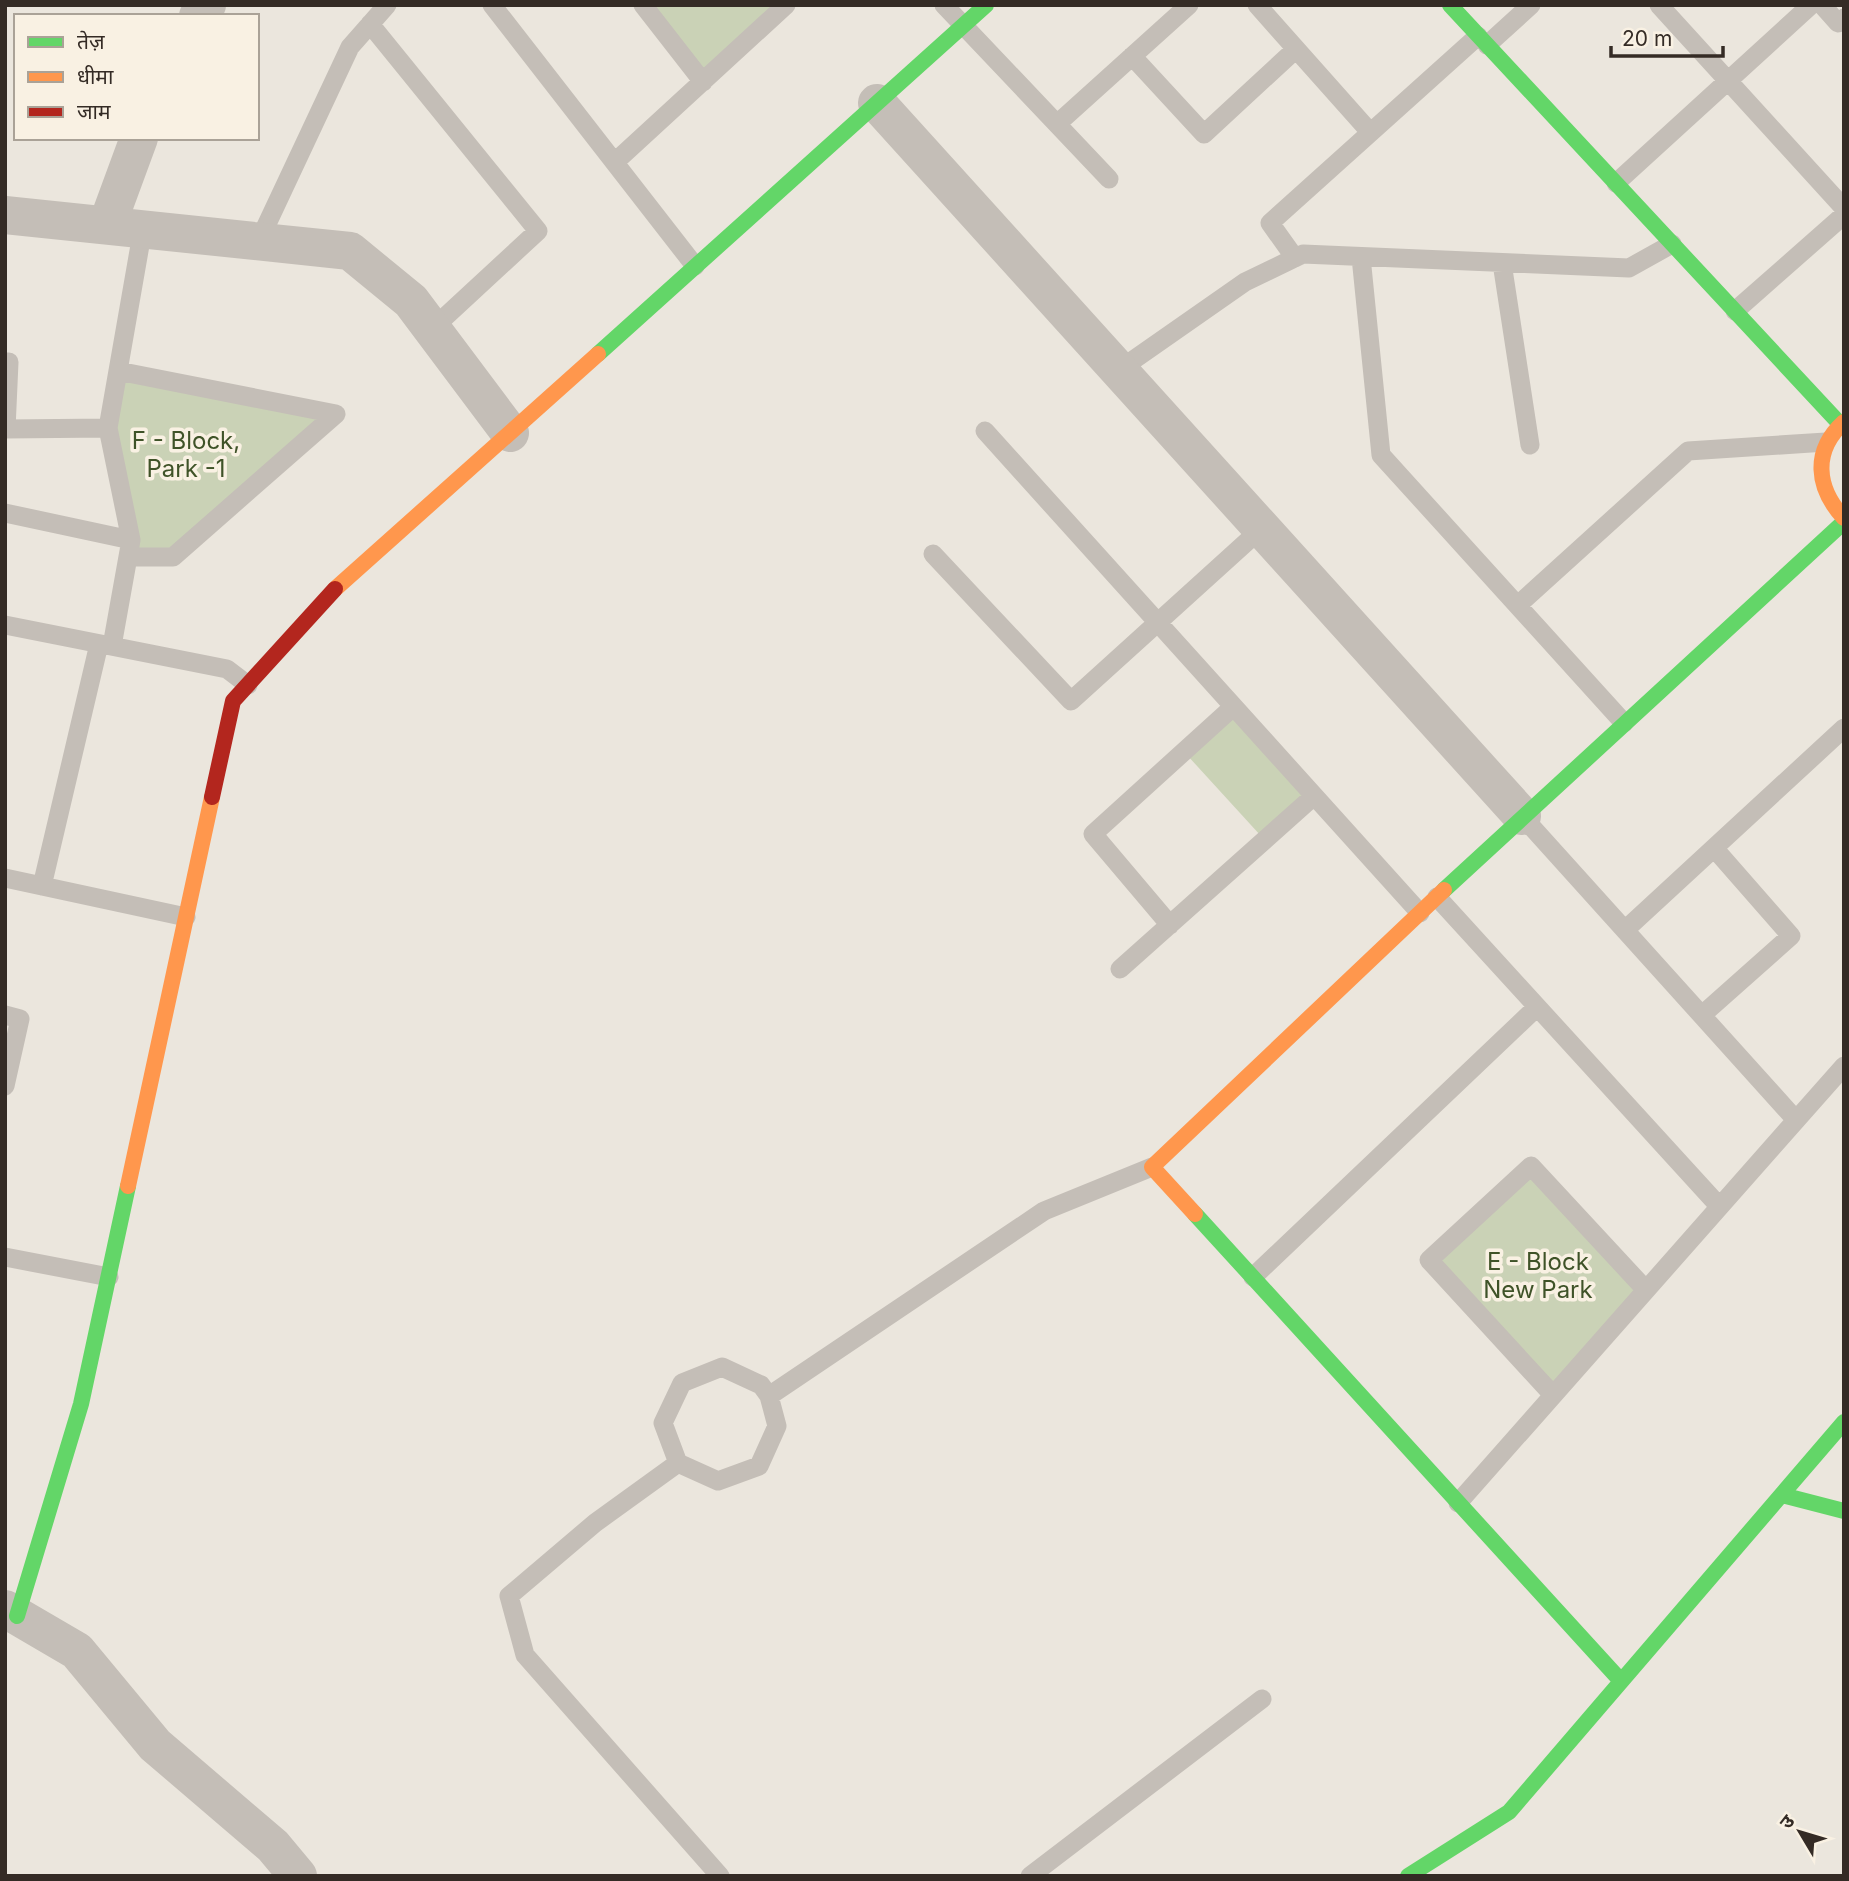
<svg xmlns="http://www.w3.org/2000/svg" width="1849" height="1881" font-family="Inter,'Noto Sans Devanagari',sans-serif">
<rect width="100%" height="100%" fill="#ebe6dd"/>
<path fill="#cad2b6" d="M 650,5 L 778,5 L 703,73 Z
M 121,375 L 332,415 L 172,554 L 133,552 L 114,431 Z
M 1234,712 L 1308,797 L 1261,836 L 1187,755 Z
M 1531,1173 L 1640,1291 L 1553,1388 L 1436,1261 Z"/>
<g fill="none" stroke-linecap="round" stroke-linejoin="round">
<path stroke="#c4beb7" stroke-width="19" d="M 492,5 L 695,266
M 643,5 L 703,82
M 944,5 L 1109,179
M 1257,5 L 1370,132
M 1659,5 L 1844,208
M 1822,5 L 1838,23 L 1844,18
M 370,24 L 538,231 L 432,329
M 1487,45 L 1531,5
M 1132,56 L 1204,134 L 1296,49
M 1057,124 L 1189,5
M 615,162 L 786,5
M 1616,183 L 1811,5
M 259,241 L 350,47 L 387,5
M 1361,257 L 1381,455 L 1624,723
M 1295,258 L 1270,223 L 1478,36
M 1502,263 L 1530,445
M 1735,311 L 1844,215
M 5,362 L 9,362 L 6,429 L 108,428
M 1119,370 L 1245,282 L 1303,254 L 1629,268 L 1672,244
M 118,371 L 336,414 L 173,557 L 128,557
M 985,431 L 1420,913
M 5,513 L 131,540
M 933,554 L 1071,701 L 1262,528
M 1518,605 L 1688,451 L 1826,442
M 5,625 L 227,669 L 248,685
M 112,646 L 131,540 L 108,428 L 143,228
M 1522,816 L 1796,1120
M 5,878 L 186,917
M 42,886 L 99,644
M 1437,897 L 1719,1206
M 1170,925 L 1093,834 L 1233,707
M 1625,930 L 1844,728
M 1120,969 L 1314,796
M 5,1015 L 20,1019 L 5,1086
M 1702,1015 L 1791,936 L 1714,848
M 5,1257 L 109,1277
M 1253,1277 L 1537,1007
M 722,1367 L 761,1385 L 769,1396 L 777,1426 L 759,1466 L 718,1481 L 678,1463 L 663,1423 L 682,1383 Z
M 1553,1395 L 1429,1260 L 1531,1166 L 1646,1290
M 769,1396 L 1044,1211 L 1152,1167
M 678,1463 L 595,1523 L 509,1596 L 525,1655 L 720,1876
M 1458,1503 L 1844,1066
M 1030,1876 L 1262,1699"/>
<path stroke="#c4beb7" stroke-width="38" d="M 198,16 L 207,5
M 877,103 L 1522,816
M 5,215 L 350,251 L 411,301 L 510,433
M 107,225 L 139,138
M 5,1609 L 77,1651 L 155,1745 L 273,1846 L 298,1876"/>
<path stroke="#63d668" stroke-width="16" d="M 1450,5 L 1840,424
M 598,354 L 986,5
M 1444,890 L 1844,522
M 1195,1214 L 1621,1681
M 1782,1495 L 1844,1511
M 17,1616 L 81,1404 L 128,1186
M 1408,1876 L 1509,1812 L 1844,1422"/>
<path stroke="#ff974d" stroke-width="16" d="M 1844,422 C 1812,451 1816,488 1844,518
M 335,589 L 598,354
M 128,1186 L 212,797
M 1195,1214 L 1152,1167 L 1444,890"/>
<path stroke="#b3261e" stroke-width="16" d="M 212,797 L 233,701 L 335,589"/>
</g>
<g text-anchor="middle" stroke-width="7" stroke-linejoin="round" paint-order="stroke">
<g font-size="24" fill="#3f5328" stroke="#f9f1e3">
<text x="186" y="449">F - Block,<tspan x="186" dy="28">Park -1</tspan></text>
<text x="1538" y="1270">E - Block<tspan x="1538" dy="28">New Park</tspan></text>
</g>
</g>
<rect width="1849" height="1881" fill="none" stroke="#342b25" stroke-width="14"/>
<rect x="14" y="14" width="245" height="126" fill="#f9f1e3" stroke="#aaa297" stroke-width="2"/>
<rect x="28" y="37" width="35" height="10" fill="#63d668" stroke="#aaa297" stroke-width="2"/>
<text x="77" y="49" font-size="21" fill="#342b25">तेज़</text>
<rect x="28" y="72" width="35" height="10" fill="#ff974d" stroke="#aaa297" stroke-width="2"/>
<text x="77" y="84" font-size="21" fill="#342b25">धीमा</text>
<rect x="28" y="107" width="35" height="10" fill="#b3261e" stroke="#aaa297" stroke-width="2"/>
<text x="77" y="119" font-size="21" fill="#342b25">जाम</text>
<g transform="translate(1800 1832) rotate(308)" stroke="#f9f1e3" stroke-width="5" paint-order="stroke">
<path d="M0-5L12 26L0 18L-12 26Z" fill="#342b25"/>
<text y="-10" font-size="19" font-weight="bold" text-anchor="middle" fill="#342b25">उ</text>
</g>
<path d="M1611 46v10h112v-10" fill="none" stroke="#342b25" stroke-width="3.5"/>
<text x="1622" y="46" font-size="21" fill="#342b25" stroke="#f9f1e3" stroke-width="5" paint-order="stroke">20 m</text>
</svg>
